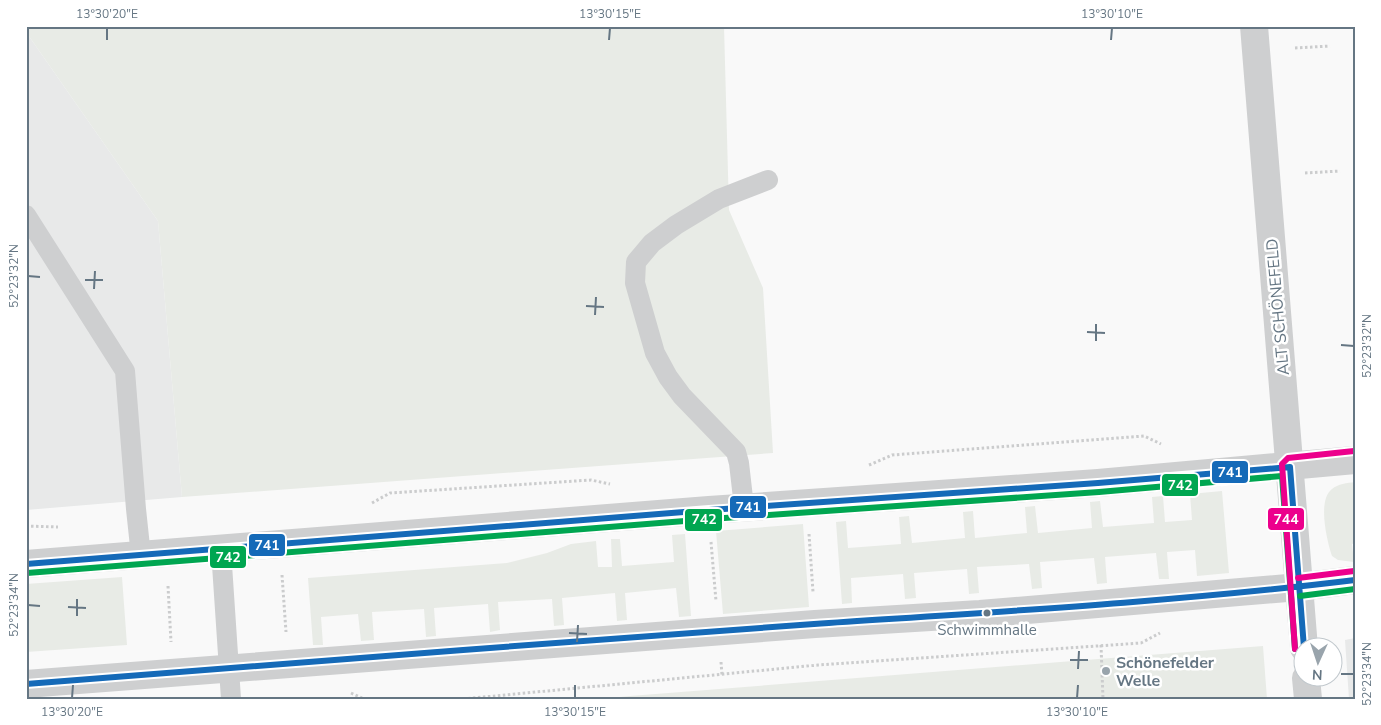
<svg xmlns="http://www.w3.org/2000/svg" width="1381" height="725" font-family="'Nunito Sans',sans-serif">
<rect width="100%" height="100%" fill="#f9f9f9"/>
<path fill="#e8e9e9" d="M 26,32 L 158,221 L 182,497 L 26,510 Z
M 1355,638 L 1355,699 L 1349,699 L 1345,640 Z"/>
<path fill="#e8ebe6" d="M 26,26 L 724,26 L 729,210 L 763,288 L 773,453 L 182,497 L 158,221 L 26,32 Z
M 1355,482 L 1355,543 L 1352,544 L 1354,562 L 1338,560 L 1332,556 C 1327,541 1317,500 1332,489 C 1338,484 1347,483 1355,482 Z
M 1222,491 L 1229,573 L 1197,576 L 1195,550 L 1167,552 L 1169,579 L 1159,579 L 1156,553 L 1105,557 L 1107,583 L 1097,584 L 1094,558 L 1040,562 L 1042,588 L 1032,589 L 1029,564 L 977,567 L 979,593 L 969,594 L 967,569 L 914,573 L 916,598 L 905,599 L 903,574 L 851,578 L 852,603 L 842,604 L 836,522 L 846,521 L 848,548 L 901,544 L 899,517 L 909,516 L 912,543 L 965,538 L 963,512 L 973,511 L 975,538 L 1027,533 L 1025,507 L 1035,506 L 1038,533 L 1092,528 L 1090,502 L 1100,501 L 1103,527 L 1154,523 L 1152,497 L 1163,496 L 1165,522 L 1192,520 L 1190,494 Z
M 803,524 L 809,607 L 723,614 L 716,531 Z
M 685,534 L 691,616 L 679,617 L 676,588 L 625,593 L 627,620 L 617,621 L 615,593 L 562,598 L 564,625 L 554,626 L 552,599 L 498,602 L 500,630 L 490,632 L 488,604 L 434,608 L 436,636 L 426,637 L 424,609 L 372,612 L 374,640 L 361,641 L 358,614 L 321,617 L 323,645 L 313,645 L 308,578 L 507,563 L 547,553 L 571,544 L 596,541 L 598,567 L 612,567 L 611,539 L 620,539 L 622,566 L 674,562 L 672,535 Z
M 122,577 L 127,645 L 26,652 L 26,584 Z
M 1263,646 L 1267,699 L 599,699 L 630,696 Z"/>
<g fill="none" stroke-linecap="round" stroke-linejoin="round">
<path stroke="#cbcccd" stroke-width="3" stroke-dasharray="2.5 2.5" stroke-linecap="butt" d="M 1295,48 L 1330,46
M 1305,173 L 1340,171
M 869,465 L 892,455 L 1144,436 L 1161,444
M 372,503 L 390,493 L 591,480 L 610,484
M 26,526 L 58,527
M 809,534 L 813,592
M 711,542 L 716,601
M 282,575 L 286,632
M 168,586 L 171,642
M 1101,645 L 1103,699
M 721,662 L 722,675
M 351,693 L 364,699
M 463,699 L 818,665 L 1141,643 L 1160,633"/>
<path stroke="#cecfd0" stroke-width="20" d="M 26,215 L 125,371 L 136,509 L 141,556
M 744,507 L 739,463 L 736,452 L 682,396 L 668,377 L 655,353 L 635,283 L 636,262 L 652,243 L 676,225 L 719,199 L 768,180
M 221,550 L 231,699"/>
<path stroke="#cecfd0" stroke-width="28" d="M 1254,26 L 1304,648
M 1306,678 L 1308,699"/>
<path stroke="#cecfd0" stroke-width="28" d="M 26,564 L 709,510 L 1098,483 L 1355,460
M 26,684 L 815,624 L 980,614 L 1299,587 L 1355,580"/>
<defs>
<path id="bus-1" d="M 26,564 L 709,510 L 1098,483 L 1290,467 L 1304,648
M 26,684 C 289,664 551,642 814,624 C 994,612 1175,602 1355,580"/>
<path id="bus-2" d="M 27,573 L 710,519 L 1099,492 L 1282,476 L 1295,649
M 1300,596 L 1355,589"/>
<path id="bus-3" d="M 1298,578 L 1354,571
M 1295,649 L 1282,464 L 1288,458 L 1354,451"/>
</defs>
<use href="#bus-1" stroke="#fff" stroke-width="10"/>
<use href="#bus-2" stroke="#fff" stroke-width="10"/>
<use href="#bus-3" stroke="#fff" stroke-width="10"/>
<use href="#bus-1" stroke="#156ab8" stroke-width="6"/>
<use href="#bus-2" stroke="#00a651" stroke-width="6"/>
<use href="#bus-3" stroke="#ec008c" stroke-width="6"/>
</g>
<path fill="none" stroke="#657683" stroke-width="2" d="M 107,40 L 107,28M 609,40 L 610,28M 1111,40 L 1112,28M 28,276 L 40,277M 85,280 L 103,280M 94,289 L 95,271M 586,306 L 604,307M 595,315 L 596,297M 1087,332 L 1105,333M 1096,341 L 1096,324M 1341,345 L 1354,346M 28,605 L 40,606M 68,607 L 86,608M 77,616 L 77,599M 569,633 L 587,634M 577,642 L 578,625M 1070,660 L 1088,660M 1078,669 L 1079,651M 1341,674 L 1354,674M 72,698 L 73,685M 575,698 L 575,685M 1077,698 L 1078,685"/>
<circle fill="#657683" stroke="#fff" stroke-width="2" cx="987" cy="613" r="4.5"/>
<circle fill="#99a4ac" stroke="#fff" stroke-width="2" cx="1106" cy="671" r="5"/>
<g text-anchor="middle" stroke-width="5" stroke-linejoin="round" paint-order="stroke">
<g font-size="15" fill="#657683" stroke="#fff">
<text x="987" y="635">Schwimmhalle</text>
</g>
<g font-size="16" fill="#657683" stroke="#fff">
<text transform="translate(1277 307) rotate(-95)" y="6">ALT SCHÖNEFELD</text>
</g>
<g font-size="16" font-weight="bold" fill="#657683" stroke="#fff" text-anchor="start">
<text x="1116" y="668">Schönefelder<tspan x="1116" dy="18">Welle</tspan></text>
</g>
</g>
<g stroke="#fff" stroke-width="2">
<rect x="1211" y="460" width="38" height="24" rx="5" fill="#156ab8"/>
<rect x="1161" y="473" width="38" height="24" rx="5" fill="#00a651"/>
<rect x="729" y="495" width="38" height="24" rx="5" fill="#156ab8"/>
<rect x="1267" y="507" width="38" height="24" rx="5" fill="#ec008c"/>
<rect x="684" y="508" width="39" height="24" rx="5" fill="#00a651"/>
<rect x="248" y="533" width="38" height="24" rx="5" fill="#156ab8"/>
<rect x="209" y="545" width="38" height="24" rx="5" fill="#00a651"/>
</g>
<g font-size="14" text-anchor="middle" font-weight="bold" fill="#fff">
<text x="1230" y="477">741</text>
<text x="1180" y="490">742</text>
<text x="748" y="512">741</text>
<text x="1286" y="524">744</text>
<text x="704" y="524">742</text>
<text x="267" y="550">741</text>
<text x="228" y="562">742</text>
</g>
<rect width="1381" height="725" fill="none" stroke="#ffffff" stroke-width="55"/>
<g transform="translate(1318 662) rotate(183)"><circle r="24" fill="#ffffff" stroke="#c1c8cd"/>
<path d="M0-4L9 19L0 12L-9 19Z" fill="#99a4ac"/>
<text y="-8" font-size="14" font-weight="bold" text-anchor="middle" fill="#657683">N</text>
</g>
<rect x="28" y="28" width="1326" height="670" fill="none" stroke="#657683" stroke-width="2"/>
<g font-size="12" text-anchor="middle" fill="#657683">
<text x="107" y="18">13°30'20"E</text>
<text x="610" y="18">13°30'15"E</text>
<text x="1112" y="18">13°30'10"E</text>
<text transform="translate(14 276) rotate(-90)" y="4">52°23'32"N</text>
<text transform="translate(1367 346) rotate(-90)" y="4">52°23'32"N</text>
<text transform="translate(14 605) rotate(-90)" y="4">52°23'34"N</text>
<text transform="translate(1367 674) rotate(-90)" y="4">52°23'34"N</text>
<text x="72" y="716">13°30'20"E</text>
<text x="575" y="716">13°30'15"E</text>
<text x="1077" y="716">13°30'10"E</text>
</g>
</svg>
